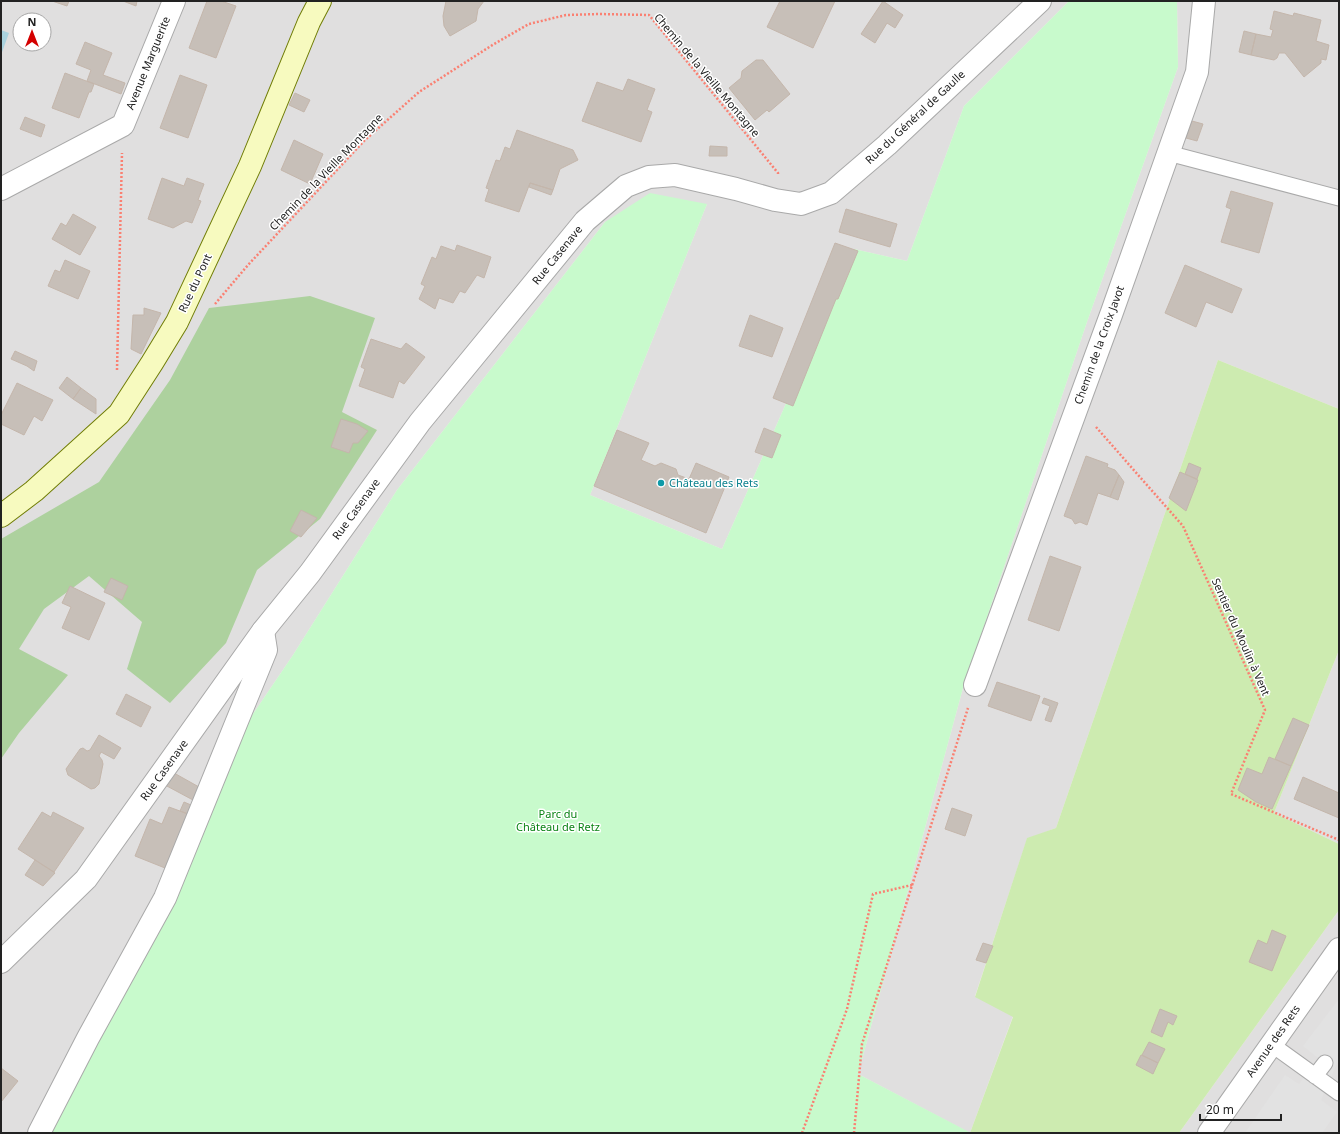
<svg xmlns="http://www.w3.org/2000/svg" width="1340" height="1134" font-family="'Noto Sans',sans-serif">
<rect width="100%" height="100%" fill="#f2efe9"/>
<path fill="#e0dfdf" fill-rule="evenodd" d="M 1,1 L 1069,1 L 964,106 L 907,261 L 854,249 L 722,549 L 590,495 L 707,204 L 605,222 L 397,490 L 293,655 L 230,748 L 46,1133 L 1,1133 ZM 20,20 L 44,20 L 44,44 L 20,44 Z
M 1177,1 L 1339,1 L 1339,409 L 1218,360 L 1056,828 L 1027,839 L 975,996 L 1013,1016 L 970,1133 L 858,1074 L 963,688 L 1087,322 L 1178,67 Z
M 1339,650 L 1339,844 L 1274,813 Z
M 1339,910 L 1339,1133 L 1179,1133 Z"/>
<path fill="#cdebb0" d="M 1218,360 L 1339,409 L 1339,650 L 1274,813 L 1339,844 L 1339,910 L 1179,1133 L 970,1133 L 1013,1017 L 975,997 L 1027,838 L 1056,828 Z"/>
<path fill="#add19e" d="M 310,296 L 375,318 L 342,412 L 377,430 L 320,519 L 257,570 L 226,643 L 170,703 L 127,669 L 142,622 L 89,576 L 44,609 L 19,649 L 68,675 L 19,733 L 1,759 L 1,539 L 99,482 L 170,380 L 209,308 Z"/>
<path fill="#c8facc" d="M 1069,1 L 1177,1 L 1178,67 L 1087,322 L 963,688 L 858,1074 L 971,1133 L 46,1133 L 230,748 L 293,655 L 397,490 L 605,222 L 650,193 L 707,204 L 590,495 L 722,549 L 854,249 L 907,261 L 964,106 Z"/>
<path fill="#e2e2e2" d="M 1339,999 L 1339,1059 L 1321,1100 L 1337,1112 L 1322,1133 L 1245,1133 L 1285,1075 L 1299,1084 L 1318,1058 L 1303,1046 Z"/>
<path fill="#aad3df" d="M 1,30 L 9,33 L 1,55 Z"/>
<path fill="#c7bfb8" stroke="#c4b6ab" d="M 52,1 L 69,1 L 67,6 Z
M 123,1 L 137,1 L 136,6 Z
M 207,1 L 221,1 L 236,6 L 216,58 L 189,48 Z
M 446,1 L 484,1 L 478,9 L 476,21 L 450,36 L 444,26 L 443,16 Z
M 780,1 L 835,1 L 813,48 L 767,27 Z
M 883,1 L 903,15 L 895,28 L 887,23 L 875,43 L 861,34 Z
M 1274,11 L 1293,16 L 1294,13 L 1321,20 L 1316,41 L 1329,45 L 1326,60 L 1321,59 L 1321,63 L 1304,77 L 1285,53 L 1279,53 L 1277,58 L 1274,60 L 1251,55 L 1256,34 L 1271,37 L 1273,30 L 1270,29 Z
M 1244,31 L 1256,34 L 1251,55 L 1239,52 Z
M 85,42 L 112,53 L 103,75 L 125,83 L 121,94 L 87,81 L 91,70 L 76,64 Z
M 756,60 L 763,60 L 790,94 L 769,112 L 767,110 L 755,120 L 729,88 L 741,78 L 742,71 Z
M 65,73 L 94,84 L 91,92 L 89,92 L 79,118 L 52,108 Z
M 180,75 L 207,85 L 188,138 L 160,128 Z
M 628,79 L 655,89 L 647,110 L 652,112 L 641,142 L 582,121 L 597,82 L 623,91 Z
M 295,93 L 310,100 L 304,112 L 289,105 Z
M 25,117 L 45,125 L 41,137 L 20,129 Z
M 1192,121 L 1203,124 L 1197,141 L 1186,138 Z
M 517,130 L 573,150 L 578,160 L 560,169 L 553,190 L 530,183 L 519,212 L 485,201 L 489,189 L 486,188 L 496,160 L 500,161 L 505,147 L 510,149 Z
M 294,140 L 323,154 L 310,184 L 281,170 Z
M 710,146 L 727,147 L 727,156 L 709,156 Z
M 162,178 L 184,186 L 187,178 L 204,184 L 198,200 L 201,201 L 192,223 L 186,221 L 173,228 L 148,219 Z
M 530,183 L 553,190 L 551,195 L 529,187 Z
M 1231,191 L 1273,203 L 1259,253 L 1221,242 L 1231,209 L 1226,207 Z
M 846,209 L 897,224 L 890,247 L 839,232 Z
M 73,214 L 96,227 L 80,255 L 52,239 L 61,223 L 66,226 Z
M 835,243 L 858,251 L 838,299 L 836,299 L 793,406 L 773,398 Z
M 457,245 L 491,257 L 484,278 L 477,275 L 465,293 L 460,291 L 453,303 L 439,298 L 435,309 L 419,299 L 425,286 L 421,284 L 432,257 L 436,259 L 441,246 L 455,251 Z
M 65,260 L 90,271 L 78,299 L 48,286 L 55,270 L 60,272 Z
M 1185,265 L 1242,289 L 1232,313 L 1206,302 L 1196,327 L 1165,313 Z
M 144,308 L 161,313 L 141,354 L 131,349 L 133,315 L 144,315 Z
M 750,315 L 783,328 L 772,357 L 739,346 Z
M 371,339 L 401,349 L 406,343 L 425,357 L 404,384 L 399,381 L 393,398 L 359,386 L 365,369 L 361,367 Z
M 15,351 L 37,361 L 34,371 L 27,366 L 11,359 Z
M 67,377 L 81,388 L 73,399 L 59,388 Z
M 17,383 L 53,400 L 42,421 L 34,416 L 24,435 L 1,424 L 1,415 Z
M 81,388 L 96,399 L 96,414 L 73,399 Z
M 341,419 L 357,424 L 368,431 L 358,443 L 353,443 L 349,453 L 331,447 Z
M 764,428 L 781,435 L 772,458 L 755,452 Z
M 617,430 L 649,443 L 641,460 L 655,466 L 661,463 L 676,469 L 678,475 L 689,479 L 696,463 L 729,477 L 706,533 L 594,486 Z
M 1086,456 L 1108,464 L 1107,467 L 1115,470 L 1119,475 L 1110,497 L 1098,493 L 1087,525 L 1080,522 L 1075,524 L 1072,519 L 1064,516 Z
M 1189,463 L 1201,468 L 1197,479 L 1185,474 Z
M 1180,472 L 1198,480 L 1186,511 L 1169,498 Z
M 1119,475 L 1124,482 L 1118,500 L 1110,497 Z
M 301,510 L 317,518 L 301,537 L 290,531 Z
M 1050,556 L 1081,567 L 1059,631 L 1028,620 Z
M 111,578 L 128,586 L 122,600 L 104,592 Z
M 70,586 L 105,603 L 89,640 L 62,628 L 71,607 L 62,603 Z
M 997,682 L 1040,696 L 1031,721 L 988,706 Z
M 126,694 L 151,707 L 141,727 L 116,714 Z
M 1044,698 L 1058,703 L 1051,722 L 1045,720 L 1050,706 L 1042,703 Z
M 1293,718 L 1309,725 L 1291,766 L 1275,759 Z
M 99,735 L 121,748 L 114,759 L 101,752 L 99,756 L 102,760 L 103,764 L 99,784 L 95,788 L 91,789 L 68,775 L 66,769 L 80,749 L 83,748 L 87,751 L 90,750 Z
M 1269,757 L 1291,766 L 1272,809 L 1256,802 L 1238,790 L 1247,768 L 1262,774 Z
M 174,773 L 199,787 L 193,800 L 165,785 Z
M 1303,777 L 1339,793 L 1339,818 L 1294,799 Z
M 184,802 L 191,805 L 188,814 L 180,811 Z
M 169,807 L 188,814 L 165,868 L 135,856 L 150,819 L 162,824 Z
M 952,808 L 972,815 L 965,836 L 945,829 Z
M 42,812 L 51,817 L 53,812 L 84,828 L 54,872 L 18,849 Z
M 35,860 L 55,873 L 43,886 L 25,875 Z
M 1272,930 L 1286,936 L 1272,971 L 1249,962 L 1258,940 L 1267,944 Z
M 983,943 L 993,946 L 986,963 L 976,960 Z
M 1160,1009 L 1177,1016 L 1173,1025 L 1168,1022 L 1162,1037 L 1151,1032 Z
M 1149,1042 L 1165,1049 L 1158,1063 L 1142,1055 Z
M 1141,1055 L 1158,1063 L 1153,1074 L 1136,1065 Z
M 1,1068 L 18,1081 L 1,1102 Z"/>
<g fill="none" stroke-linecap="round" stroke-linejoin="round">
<defs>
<path id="service" d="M 1168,153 L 1339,198
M 1271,1044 L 1339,1093
M 1315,1076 L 1325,1063"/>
<path id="minor" d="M 1,189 L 123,125 L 174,1
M 975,685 L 1112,312 L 1197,72 L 1204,1
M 39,1133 L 88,1038 L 165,898 L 266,650 L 263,631
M 1209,1133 L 1339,949"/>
<path id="tertiary" d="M 1,962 L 86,879 L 263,631 L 310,573 L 420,422 L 585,221 L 626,186 L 649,177 L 675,175 L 736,189 L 775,200 L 801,204 L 831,193 L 887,145 L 1040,1"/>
<path id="secondary" d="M 1,516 L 34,491 L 119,414 L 152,363 L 177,322 L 250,166 L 309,22 L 320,1"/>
</defs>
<use href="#service" stroke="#a9a9a9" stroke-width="17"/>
<use href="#minor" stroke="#a9a9a9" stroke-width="24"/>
<use href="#tertiary" stroke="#a9a9a9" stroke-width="24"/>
<use href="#secondary" stroke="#707d05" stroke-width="24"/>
<path stroke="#fa8072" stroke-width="2.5" stroke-dasharray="2 2" stroke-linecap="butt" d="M 215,304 L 248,265 L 365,140 L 419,92 L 494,44 L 529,24 L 566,15 L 599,14 L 649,15 L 778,173 L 778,175
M 117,370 L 122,153
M 1096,427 L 1183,526 L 1265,710 L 1231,794 L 1339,840
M 802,1133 L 847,1009 L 873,894 L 912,885
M 854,1133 L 862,1044 L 968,708"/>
<use href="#service" stroke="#fff" stroke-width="15"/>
<use href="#minor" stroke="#fff" stroke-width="22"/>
<use href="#tertiary" stroke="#fff" stroke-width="22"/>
<use href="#secondary" stroke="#f7fabf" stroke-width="22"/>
</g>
<circle fill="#0f9aa8" stroke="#fff" stroke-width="1.5" cx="661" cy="483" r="4"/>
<g text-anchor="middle" stroke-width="3" stroke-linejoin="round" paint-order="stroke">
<g font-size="11" fill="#222" stroke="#fff">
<text transform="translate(148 63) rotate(-68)" y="4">Avenue Marguerite</text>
<text transform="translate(707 75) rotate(50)" y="4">Chemin de la Vieille Montagne</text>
<text transform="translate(915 117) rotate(-43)" y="4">Rue du Général de Gaulle</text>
<text transform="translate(326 172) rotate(-46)" y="4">Chemin de la Vieille Montagne</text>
<text transform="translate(557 255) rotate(-51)" y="4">Rue Casenave</text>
<text transform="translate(195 283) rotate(-65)" y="4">Rue du Pont</text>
<text transform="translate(1099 345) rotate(-70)" y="4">Chemin de la Croix Javot</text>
<text transform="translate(356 509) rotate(-54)" y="4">Rue Casenave</text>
<text transform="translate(1241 637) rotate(66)" y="4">Sentier du Moulin à Vent</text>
<text transform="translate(164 770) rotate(-54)" y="4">Rue Casenave</text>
<text transform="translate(1273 1041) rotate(-55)" y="4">Avenue des Rets</text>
</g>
<g font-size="11" fill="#0d838f" stroke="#fff" text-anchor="start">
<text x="669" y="487">Château des Rets</text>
</g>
<g font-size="11" fill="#0c8416" stroke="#fff">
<text x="558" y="818">Parc du<tspan x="558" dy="13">Château de Retz</tspan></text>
</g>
</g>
<rect width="1340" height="1134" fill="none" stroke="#222222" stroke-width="4"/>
<g transform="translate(32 32)"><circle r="19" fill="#ffffff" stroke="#a7a7a7"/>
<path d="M0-3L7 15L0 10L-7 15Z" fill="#d40000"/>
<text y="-6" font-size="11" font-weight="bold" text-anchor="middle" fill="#222222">N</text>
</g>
<path d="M1200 1114v6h81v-6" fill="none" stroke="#222222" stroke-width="2"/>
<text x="1206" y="1114" font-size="12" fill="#222222" stroke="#ffffff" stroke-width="3" paint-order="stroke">20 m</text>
</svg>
